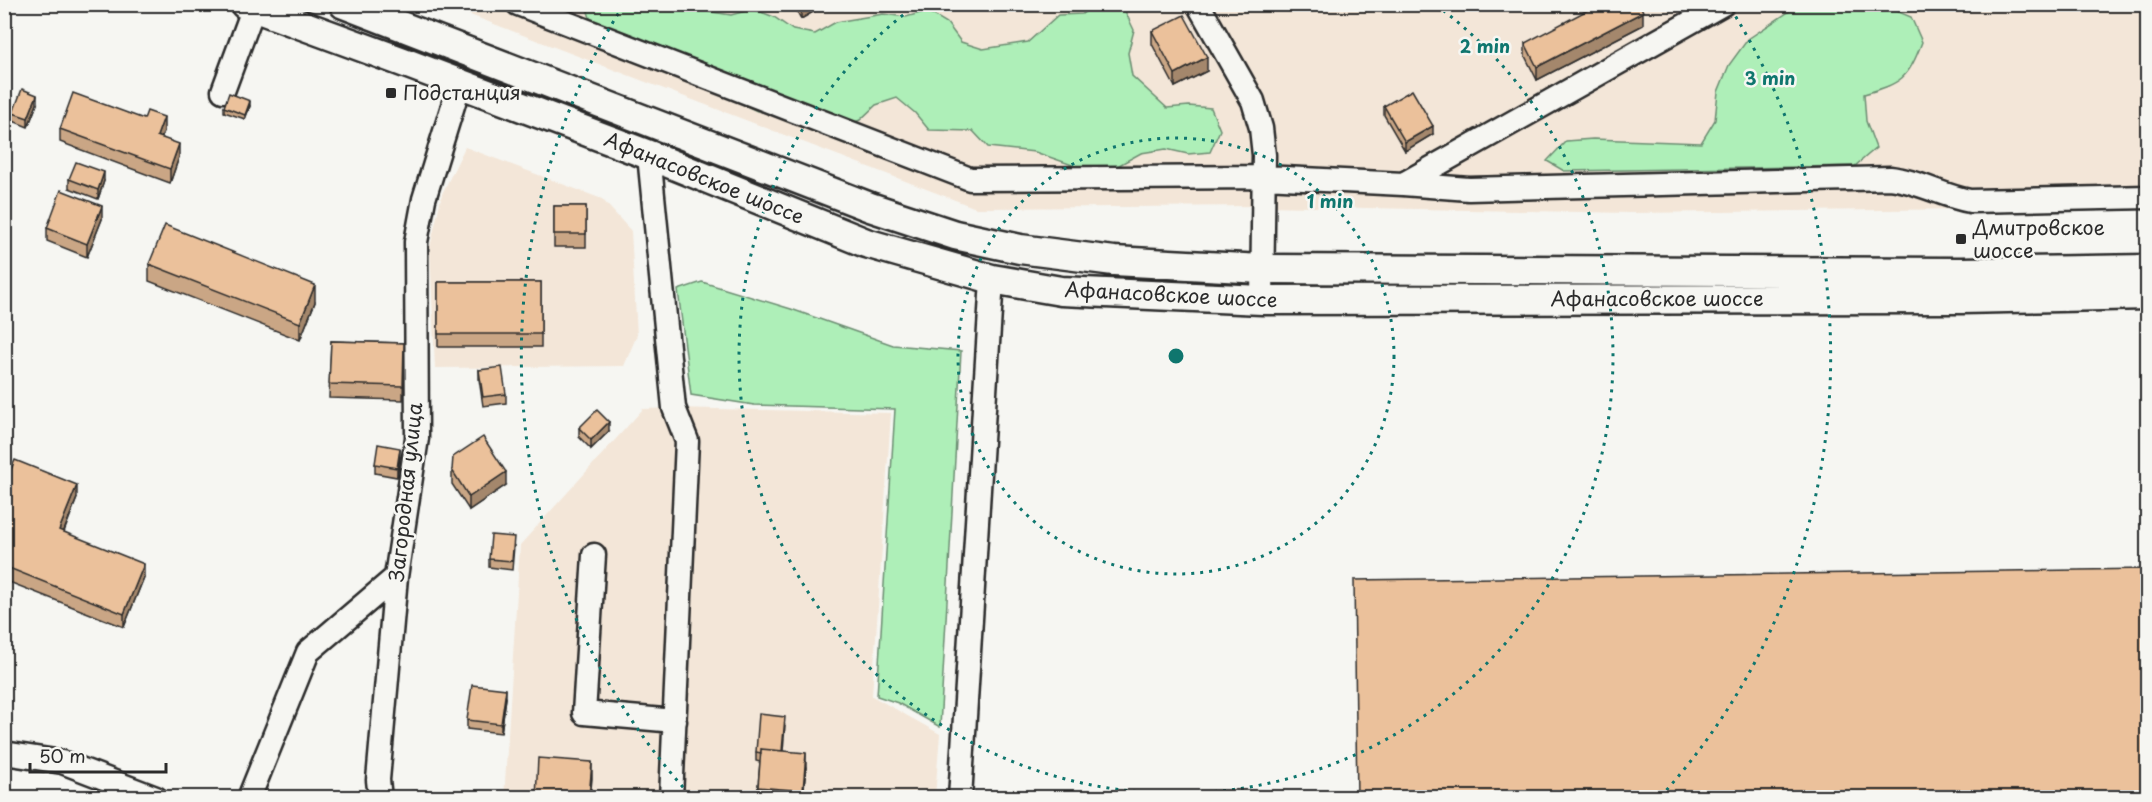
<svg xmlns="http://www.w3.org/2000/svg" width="2152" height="802" font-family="'Playpen Sans',sans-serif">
<rect width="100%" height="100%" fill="#f6f6f2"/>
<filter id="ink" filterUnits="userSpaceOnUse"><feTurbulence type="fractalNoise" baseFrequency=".0167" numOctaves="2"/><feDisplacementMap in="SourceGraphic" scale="12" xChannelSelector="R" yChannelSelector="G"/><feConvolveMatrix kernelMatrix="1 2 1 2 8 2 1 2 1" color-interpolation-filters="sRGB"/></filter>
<g filter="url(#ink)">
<path fill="#f3e6d8" d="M 444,5 L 2147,5 L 2147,207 L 1630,213 L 1263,206 L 976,208 Z
M 465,147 L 602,199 L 631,231 L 637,335 L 624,366 L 435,368 L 430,247 L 442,194 Z
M 674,408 L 891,413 L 872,696 L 940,734 L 935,797 L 504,798 L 520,545 L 643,409 Z"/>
<path fill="#aeefb8" stroke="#6c8d72" stroke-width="1.5" d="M 586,5 L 695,5 L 706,11 L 731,15 L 753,9 L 774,17 L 793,30 L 815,34 L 836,22 L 883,14 L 906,17 L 927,11 L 947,23 L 961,42 L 983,49 L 1028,42 L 1058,15 L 1082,14 L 1095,5 L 1111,5 L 1124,9 L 1134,30 L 1128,53 L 1132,76 L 1167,108 L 1189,106 L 1211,108 L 1220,130 L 1210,152 L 1188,154 L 1166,149 L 1141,153 L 1101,175 L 1035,152 L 988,147 L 973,131 L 929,130 L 915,113 L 897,98 L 876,105 L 860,120 L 838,129 L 779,110 L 757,111 L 602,39 L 590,18 Z
M 1799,5 L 1882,5 L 1911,17 L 1922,42 C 1908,79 1902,83 1864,94 L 1866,121 L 1876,148 L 1855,166 L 1564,171 L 1547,161 L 1566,141 L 1593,139 L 1701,143 L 1715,120 L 1718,92 L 1729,65 L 1748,39 Z
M 702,282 L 791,309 L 893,345 L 961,351 L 940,727 L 898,703 L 877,696 L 895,409 L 754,405 L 691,395 L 678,290 Z"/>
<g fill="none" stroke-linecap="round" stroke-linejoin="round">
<defs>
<path id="minor" d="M 518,4 L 970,179 L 1264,177 L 1403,184 L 1723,4
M 1198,4 L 1253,101 L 1261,128 L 1264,155 L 1262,300
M 223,91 L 254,7
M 649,155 L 674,408 L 687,441 L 671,798
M 1403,184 L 1469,189 L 1890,178 C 1919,181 1942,196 1970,201 L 2148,197
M 594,555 L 584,713 L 675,721
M 4,753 L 62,762 L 156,798
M 249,798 L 308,652 L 396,577
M 380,798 L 378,780 L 396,577 L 417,438 L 416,242 L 424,199 L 460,83
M 960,798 L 992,279"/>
<path id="major" d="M 245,4 L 403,62 L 649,155 L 866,243 L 992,279 L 1061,291 L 1262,300 L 1962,299 L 2148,295
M 344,4 L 870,207 L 955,235 L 1020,249 L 1114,261 L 1262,269 L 1961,272 L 2148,269"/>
</defs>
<use href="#minor" stroke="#2b2b2b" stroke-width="27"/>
<use href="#major" stroke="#2b2b2b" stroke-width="33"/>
<use href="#minor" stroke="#f6f6f2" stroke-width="22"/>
<use href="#major" stroke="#f6f6f2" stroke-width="28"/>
</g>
<path fill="#caa685" stroke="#2b2b2b" stroke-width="1.5" d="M 793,4 L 827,4 L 801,19 Z
M 1643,25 L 1537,80 L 1525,56 L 1525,43 Z
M 1152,31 L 1207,71 L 1175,87 L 1152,44 Z
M 37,104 L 28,127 L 13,121 L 13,113 Z
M 250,106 L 245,119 L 224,112 L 224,107 Z
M 1384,106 L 1433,134 L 1405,151 L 1384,115 Z
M 60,129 L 164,131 L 162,137 L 179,157 L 170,183 L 60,142 Z
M 69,179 L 104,181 L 98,199 L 69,188 Z
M 554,206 L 586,206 L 586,247 L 554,247 Z
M 102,219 L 87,257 L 47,241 L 47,228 Z
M 149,264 L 315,302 L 300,340 L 149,281 Z
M 438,282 L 541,282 L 541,347 L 438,347 Z
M 331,341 L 404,343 L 403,400 L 329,398 Z
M 479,370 L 506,394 L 506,403 L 483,406 L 479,379 Z
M 579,428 L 609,431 L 591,449 L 579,437 Z
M 400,457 L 397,477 L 375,473 L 375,464 Z
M 452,470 L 506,485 L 469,510 L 452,484 Z
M 4,486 L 77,498 L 64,532 L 144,577 L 124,627 L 4,580 Z
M 514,546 L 512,570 L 489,567 L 489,559 Z
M 506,698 L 501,733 L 467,729 L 467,720 Z
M 785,726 L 783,751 L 806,767 L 803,798 L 757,798 L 760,762 L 756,761 L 756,752 Z"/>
<path fill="#a4876c" stroke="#2b2b2b" stroke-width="1.5" d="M 801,4 L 827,4 L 801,19 Z
M 1643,12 L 1643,25 L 1537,80 L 1537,67 Z
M 1207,57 L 1207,71 L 1175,87 L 1175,74 Z
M 37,95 L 37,104 L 28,127 L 28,118 Z
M 250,101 L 250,106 L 245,119 L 245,115 Z
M 164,117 L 164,131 L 157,149 L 157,136 Z
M 1433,126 L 1433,134 L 1405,151 L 1405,142 Z
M 179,144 L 179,157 L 170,183 L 170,169 Z
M 104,172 L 104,181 L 98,199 L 98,190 Z
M 102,206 L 102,219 L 87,257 L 87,244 Z
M 315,285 L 315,302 L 300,340 L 300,323 Z
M 609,422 L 609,431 L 591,449 L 591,440 Z
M 400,448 L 400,457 L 397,477 L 397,468 Z
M 506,472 L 506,485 L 469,510 L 469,497 Z
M 77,485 L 77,498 L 59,543 L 59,530 Z
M 144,564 L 144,577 L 124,627 L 124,614 Z
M 506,689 L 506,698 L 501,733 L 501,724 Z
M 806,753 L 806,767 L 803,798 L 803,791 Z
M 592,762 L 592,779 L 590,798 L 589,798 Z"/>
<path fill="#ebc19b" stroke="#2b2b2b" stroke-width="1.5" d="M 1599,4 L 1640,4 L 1643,12 L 1537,67 L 1525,43 Z
M 1184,15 L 1207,57 L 1175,74 L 1152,31 Z
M 22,89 L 37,95 L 28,118 L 13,113 Z
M 1412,90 L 1433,126 L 1405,142 L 1384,106 Z
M 73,93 L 144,119 L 147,111 L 164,117 L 157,136 L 179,144 L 170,169 L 60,129 Z
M 229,93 L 250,101 L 245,115 L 224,107 Z
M 76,162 L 104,172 L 98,190 L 69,179 Z
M 61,190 L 102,206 L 87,244 L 47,228 Z
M 554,206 L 586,206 L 586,234 L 554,234 Z
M 165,225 L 315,285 L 300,323 L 149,264 Z
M 438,282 L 541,282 L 541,334 L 438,334 Z
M 331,341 L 404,343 L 403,386 L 329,384 Z
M 502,367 L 506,394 L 483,397 L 479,370 Z
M 597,410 L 609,422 L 591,440 L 579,428 Z
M 483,437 L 506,472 L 469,497 L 452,470 L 453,457 Z
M 378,444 L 400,448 L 397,468 L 375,464 Z
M 15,460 L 77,485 L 59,530 L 144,564 L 124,614 L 4,566 L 4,486 Z
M 491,535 L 514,537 L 512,561 L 489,559 Z
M 2148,569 L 2148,798 L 1357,798 L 1354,580 Z
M 472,685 L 506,689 L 501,724 L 467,720 Z
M 759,714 L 785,717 L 782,751 L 761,749 L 761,753 L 756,752 Z
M 761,749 L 806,753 L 803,791 L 758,787 Z
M 538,758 L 592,762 L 589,798 L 536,798 Z
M 412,791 L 429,791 L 429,798 L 412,798 Z
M 758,791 L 786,794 L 785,798 L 757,798 Z"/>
</g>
<g fill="none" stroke="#0f766e" stroke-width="3" stroke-dasharray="3 6">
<circle cx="1176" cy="356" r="218"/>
<path d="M1436 5A437 437 0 1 1 916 5"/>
<path d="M689 794A655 655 0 0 1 621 9M1731 9A655 655 0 0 1 1663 794"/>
</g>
<g fill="#2b2b2b" stroke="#f6f6f2" stroke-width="2">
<rect x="385" y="87" width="12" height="12" rx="3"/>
<rect x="1955" y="233" width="12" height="12" rx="3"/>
</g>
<g text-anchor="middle" stroke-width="5" stroke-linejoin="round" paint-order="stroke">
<g font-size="20" fill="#2b2b2b" stroke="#f6f6f2" text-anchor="start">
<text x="403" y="100">Подстанция</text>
<text x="1973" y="235">Дмитровское<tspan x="1973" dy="23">шоссе</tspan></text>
</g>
<g font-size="20" fill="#2b2b2b" stroke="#f6f6f2">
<text transform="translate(704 178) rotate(22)" y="7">Афанасовское шоссе</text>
<text transform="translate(1171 295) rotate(3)" y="7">Афанасовское шоссе</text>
<text x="1657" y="306">Афанасовское шоссе</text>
<text transform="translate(406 492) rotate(-84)" y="7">Загородная улица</text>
</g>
</g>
<circle cx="1176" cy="356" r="9" fill="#0f766e" stroke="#f6f6f2" stroke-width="3"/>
<g font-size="18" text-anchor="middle" font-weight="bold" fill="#0f766e" stroke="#f6f6f2" stroke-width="5" stroke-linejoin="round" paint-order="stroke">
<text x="1485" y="53">2 min</text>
<text x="1770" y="85">3 min</text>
<text x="1330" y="208">1 min</text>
</g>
<rect width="2152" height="802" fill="none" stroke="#f6f6f2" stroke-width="24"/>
<rect x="12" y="12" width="2128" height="778" fill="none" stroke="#2b2b2b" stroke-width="2" filter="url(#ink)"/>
<path d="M30 763v9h136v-9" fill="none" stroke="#2b2b2b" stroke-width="3"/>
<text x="39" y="763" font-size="18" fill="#2b2b2b" stroke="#f6f6f2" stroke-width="4.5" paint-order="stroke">50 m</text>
</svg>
